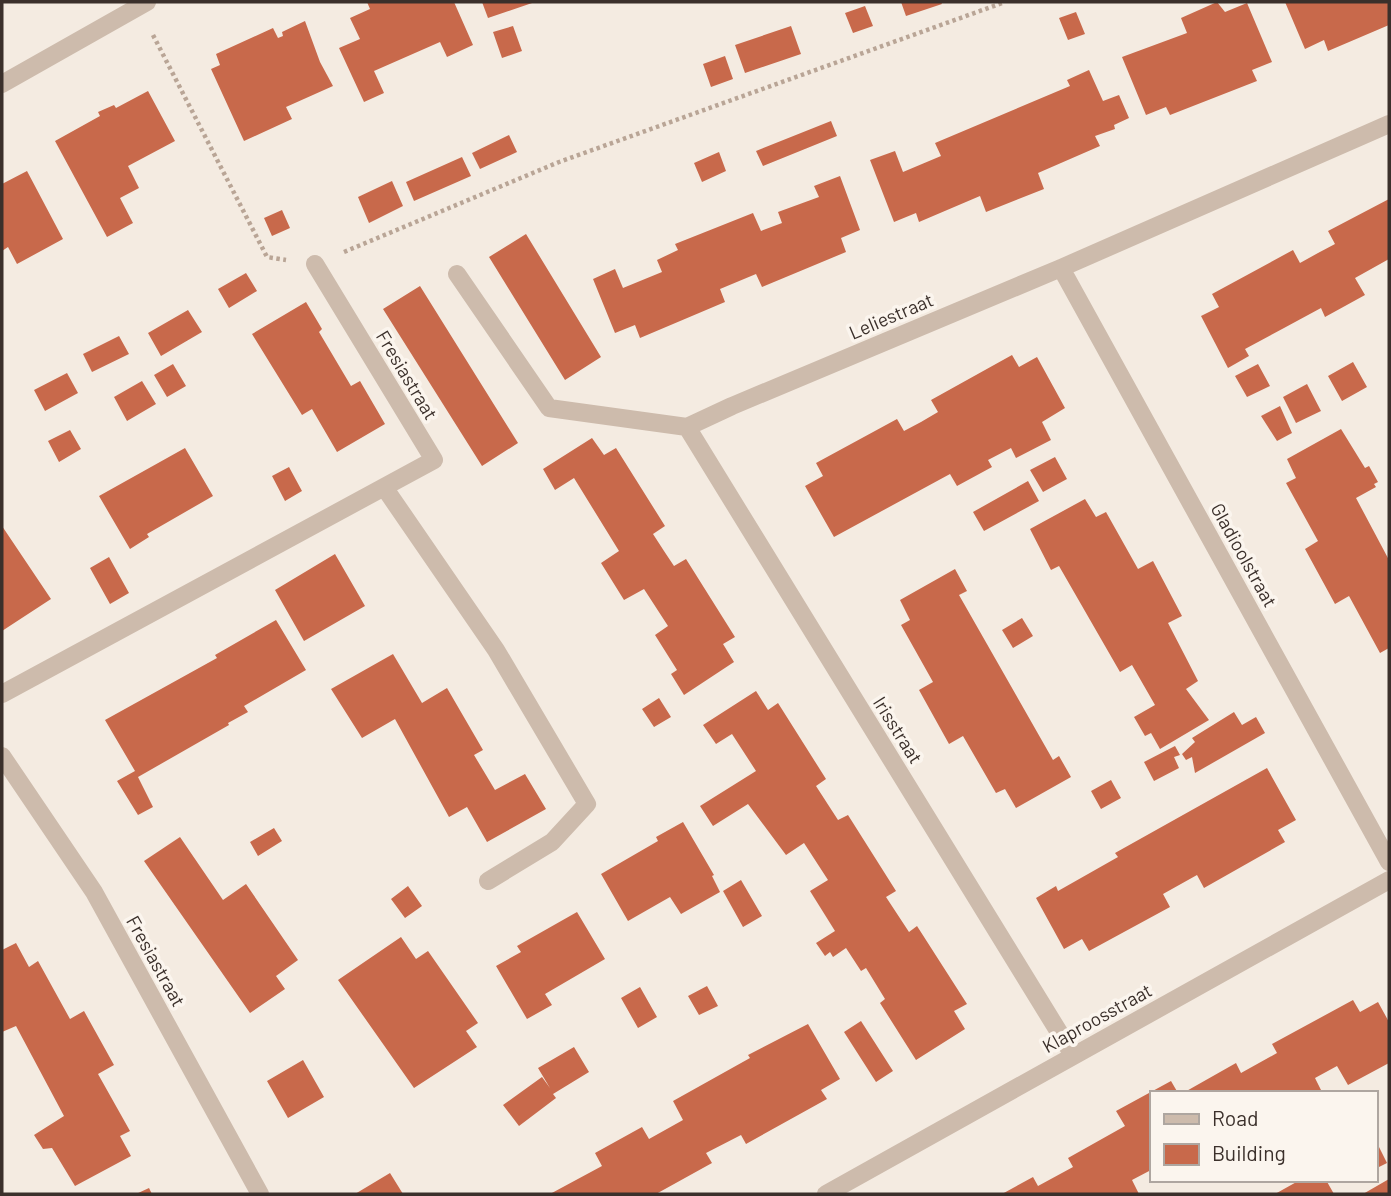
<svg xmlns="http://www.w3.org/2000/svg" width="1391" height="1196" font-family="Barlow,sans-serif">
<rect width="100%" height="100%" fill="#f4ebe1"/>
<path fill="#c8694b" d="M 367,2 L 454,2 L 473,45 L 447,57 L 440,42 L 374,71 L 384,93 L 364,102 L 339,48 L 360,39 L 350,18 L 370,9 Z
M 482,2 L 535,2 L 488,18 Z
M 901,2 L 941,2 L 942,4 L 906,16 Z
M 1217,2 L 1225,12 L 1247,3 L 1272,62 L 1252,70 L 1257,81 L 1170,115 L 1166,107 L 1146,115 L 1122,57 L 1187,33 L 1181,18 Z
M 1285,2 L 1389,2 L 1389,25 L 1328,51 L 1324,40 L 1305,49 Z
M 865,6 L 873,26 L 853,33 L 845,13 Z
M 1076,12 L 1085,34 L 1068,40 L 1059,18 Z
M 305,21 L 320,62 L 333,86 L 286,107 L 292,119 L 244,141 L 211,69 L 220,65 L 216,54 L 273,28 L 278,38 L 283,36 L 282,32 Z
M 513,26 L 522,51 L 502,58 L 493,32 Z
M 791,26 L 801,54 L 745,73 L 735,45 Z
M 725,56 L 733,79 L 711,87 L 703,64 Z
M 1089,70 L 1103,101 L 1119,95 L 1129,118 L 1114,125 L 1115,129 L 1095,136 L 1100,146 L 1038,173 L 1044,189 L 986,212 L 980,196 L 919,222 L 916,213 L 894,222 L 870,160 L 895,151 L 903,172 L 941,156 L 935,143 L 1070,86 L 1067,80 Z
M 148,91 L 175,141 L 128,166 L 139,188 L 120,198 L 133,223 L 107,237 L 55,141 L 100,116 L 98,112 L 114,105 L 116,108 Z
M 831,121 L 837,136 L 763,166 L 756,151 Z
M 509,135 L 517,152 L 480,169 L 472,153 Z
M 719,152 L 726,171 L 702,182 L 694,163 Z
M 462,157 L 471,176 L 414,201 L 406,182 Z
M 27,171 L 63,239 L 17,264 L 8,247 L 2,251 L 2,184 Z
M 840,176 L 860,230 L 841,238 L 846,252 L 762,287 L 756,274 L 720,289 L 725,302 L 640,338 L 635,325 L 615,333 L 593,279 L 615,269 L 623,288 L 662,272 L 657,260 L 678,250 L 675,244 L 753,213 L 761,231 L 782,223 L 778,212 L 819,197 L 814,186 Z
M 392,181 L 403,206 L 369,223 L 358,197 Z
M 1389,199 L 1389,259 L 1355,278 L 1365,295 L 1325,317 L 1321,308 L 1284,328 L 1245,349 L 1249,356 L 1228,368 L 1201,316 L 1219,307 L 1212,294 L 1293,250 L 1300,263 L 1318,253 L 1335,244 L 1328,231 Z
M 282,210 L 290,228 L 272,236 L 264,218 Z
M 526,234 L 601,357 L 565,380 L 489,257 Z
M 246,273 L 257,291 L 229,308 L 218,289 Z
M 420,286 L 518,443 L 482,466 L 383,309 Z
M 306,302 L 322,329 L 319,332 L 351,386 L 360,381 L 385,424 L 337,452 L 312,409 L 302,415 L 252,334 Z
M 188,310 L 202,332 L 161,356 L 148,333 Z
M 119,336 L 129,354 L 92,372 L 83,354 Z
M 1012,355 L 1019,367 L 1037,357 L 1065,408 L 1042,422 L 1051,440 L 1016,458 L 1011,448 L 988,460 L 992,467 L 957,486 L 950,474 L 834,537 L 805,486 L 823,476 L 816,463 L 897,419 L 904,431 L 921,422 L 938,412 L 931,400 Z
M 1353,362 L 1367,387 L 1342,401 L 1328,376 Z
M 173,364 L 186,386 L 167,397 L 154,375 Z
M 1258,364 L 1270,386 L 1247,397 L 1235,376 Z
M 67,373 L 78,393 L 45,411 L 34,390 Z
M 142,381 L 156,404 L 127,421 L 114,397 Z
M 1307,384 L 1321,411 L 1296,423 L 1283,397 Z
M 1280,406 L 1292,433 L 1277,441 L 1261,416 Z
M 1341,429 L 1365,468 L 1369,466 L 1378,482 L 1374,484 L 1376,487 L 1356,498 L 1389,560 L 1389,648 L 1380,653 L 1349,596 L 1335,604 L 1305,549 L 1318,541 L 1286,483 L 1296,478 L 1287,459 Z
M 70,430 L 81,449 L 59,462 L 48,441 Z
M 592,438 L 604,455 L 616,448 L 665,526 L 653,534 L 664,551 L 674,566 L 686,559 L 735,637 L 723,644 L 734,662 L 684,695 L 671,674 L 677,670 L 655,635 L 668,626 L 644,589 L 624,600 L 601,563 L 619,551 L 574,478 L 555,490 L 543,469 Z
M 185,448 L 213,496 L 147,534 L 149,537 L 130,549 L 99,496 Z
M 1055,457 L 1067,479 L 1043,492 L 1030,470 Z
M 289,467 L 302,491 L 285,501 L 272,476 Z
M 1028,481 L 1039,501 L 984,531 L 973,512 Z
M 1085,499 L 1096,517 L 1106,512 L 1138,569 L 1153,561 L 1182,616 L 1168,623 L 1198,681 L 1186,689 L 1209,720 L 1160,749 L 1151,733 L 1145,736 L 1134,717 L 1155,705 L 1132,665 L 1120,672 L 1059,566 L 1051,570 L 1030,529 Z
M 2,526 L 51,599 L 2,631 Z
M 335,554 L 365,606 L 304,641 L 275,590 Z
M 109,557 L 129,593 L 110,604 L 90,568 Z
M 955,569 L 967,591 L 959,595 L 1053,760 L 1059,756 L 1071,777 L 1016,808 L 1005,789 L 996,793 L 963,736 L 949,744 L 919,690 L 933,682 L 901,625 L 910,620 L 900,600 Z
M 1022,618 L 1033,636 L 1013,648 L 1002,630 Z
M 276,620 L 306,670 L 244,706 L 248,712 L 228,723 L 229,725 L 138,777 L 153,807 L 138,815 L 117,781 L 135,771 L 105,720 L 217,658 L 215,655 Z
M 393,654 L 422,703 L 447,688 L 483,750 L 474,755 L 495,790 L 525,774 L 546,809 L 487,842 L 467,807 L 449,817 L 395,719 L 362,738 L 331,689 Z
M 756,691 L 768,710 L 778,703 L 826,779 L 816,786 L 838,820 L 848,815 L 896,891 L 886,897 L 909,932 L 917,926 L 967,1004 L 954,1011 L 965,1029 L 916,1060 L 880,1003 L 885,999 L 866,968 L 861,971 L 846,948 L 833,957 L 830,952 L 825,956 L 816,943 L 835,931 L 810,891 L 828,880 L 804,843 L 786,855 L 748,804 L 713,826 L 700,806 L 756,771 L 732,734 L 716,744 L 703,725 Z
M 659,698 L 671,717 L 654,727 L 642,709 Z
M 1234,712 L 1242,725 L 1256,717 L 1265,733 L 1195,773 L 1192,757 L 1186,760 L 1182,754 L 1195,742 L 1192,738 Z
M 1175,746 L 1180,755 L 1174,757 L 1179,768 L 1154,781 L 1144,762 Z
M 1267,768 L 1296,820 L 1278,830 L 1285,842 L 1204,888 L 1197,875 L 1163,894 L 1170,907 L 1089,951 L 1082,939 L 1064,949 L 1036,898 L 1056,886 L 1058,891 L 1118,857 L 1115,853 Z
M 1111,780 L 1121,798 L 1101,809 L 1091,791 Z
M 683,822 L 714,875 L 712,876 L 720,892 L 681,914 L 670,897 L 628,921 L 601,874 L 658,841 L 656,837 Z
M 274,828 L 282,841 L 258,856 L 250,842 Z
M 180,837 L 223,900 L 246,884 L 298,960 L 276,976 L 285,989 L 250,1013 L 144,861 Z
M 741,880 L 762,916 L 743,927 L 723,891 Z
M 408,886 L 422,906 L 405,918 L 391,899 Z
M 577,912 L 605,959 L 545,994 L 552,1005 L 527,1019 L 496,966 L 521,952 L 517,946 Z
M 401,937 L 416,959 L 428,951 L 478,1023 L 466,1031 L 477,1047 L 414,1088 L 338,980 Z
M 16,943 L 29,967 L 38,961 L 70,1019 L 84,1011 L 114,1065 L 98,1074 L 130,1131 L 120,1136 L 131,1156 L 75,1186 L 52,1148 L 43,1149 L 34,1135 L 64,1116 L 16,1026 L 2,1032 L 2,950 Z
M 707,986 L 718,1006 L 699,1015 L 688,996 Z
M 640,987 L 657,1017 L 638,1028 L 621,998 Z
M 1353,1000 L 1360,1012 L 1378,1002 L 1389,1022 L 1389,1063 L 1348,1085 L 1337,1066 L 1315,1078 L 1321,1090 L 1316,1093 L 1183,1093 L 1236,1063 L 1241,1073 L 1277,1053 L 1272,1044 Z
M 861,1021 L 893,1071 L 876,1082 L 844,1032 Z
M 808,1024 L 840,1079 L 821,1090 L 827,1099 L 746,1144 L 741,1135 L 706,1153 L 712,1163 L 656,1194 L 550,1194 L 602,1166 L 595,1153 L 642,1127 L 649,1139 L 683,1120 L 673,1101 L 750,1058 L 748,1055 Z
M 574,1047 L 589,1072 L 553,1094 L 556,1098 L 519,1126 L 503,1105 L 542,1077 L 550,1088 L 538,1068 Z
M 303,1060 L 324,1097 L 288,1118 L 267,1081 Z
M 1171,1081 L 1178,1093 L 1151,1093 L 1151,1170 L 1132,1180 L 1139,1194 L 1002,1194 L 1033,1177 L 1038,1186 L 1073,1167 L 1068,1158 L 1125,1126 L 1116,1111 Z
M 1375,1139 L 1387,1163 L 1375,1169 Z
M 390,1173 L 403,1194 L 355,1194 Z
M 1389,1179 L 1389,1194 L 1363,1194 Z
M 1300,1180 L 1326,1180 L 1334,1194 L 1275,1194 Z
M 149,1188 L 152,1194 L 136,1194 Z"/>
<g fill="none" stroke-linecap="round" stroke-linejoin="round">
<path stroke="#b9a596" stroke-width="4.5" stroke-dasharray="3.5 3.5" stroke-linecap="butt" d="M 153,35 L 267,257 L 286,260
M 344,252 L 559,162 L 1005,2"/>
<path stroke="#cdbbac" stroke-width="18" d="M 2,84 L 147,2
M 1061,268 L 1389,862
M 457,274 L 549,408 L 687,427 L 732,406 L 1061,268 L 1389,124
M 687,427 L 1073,1055
M 384,487 L 496,650 L 587,804 L 552,842 L 488,881
M 2,694 L 434,460 L 315,264
M 2,756 L 94,892 L 260,1194
M 826,1194 L 1389,880"/>
</g>
<g text-anchor="middle" stroke-width="7" stroke-linejoin="round" paint-order="stroke">
<g font-size="19" fill="#3b302b" stroke="#fbf5ee">
<text transform="translate(891 316) rotate(-23)" y="7">Leliestraat</text>
<text transform="translate(407 375) rotate(59)" y="7">Fresiastraat</text>
<text transform="translate(1244 555) rotate(61)" y="7">Gladioolstraat</text>
<text transform="translate(898 730) rotate(58)" y="7">Irisstraat</text>
<text transform="translate(156 961) rotate(61)" y="7">Fresiastraat</text>
<text transform="translate(1097 1018) rotate(-29)" y="7">Klaproosstraat</text>
</g>
</g>
<rect width="1391" height="1196" fill="none" stroke="#3b302b" stroke-width="7"/>
<rect x="1150" y="1091" width="228" height="91" fill="#fbf5ee" stroke="#aea6a0" stroke-width="2"/>
<rect x="1164" y="1114" width="35" height="10" fill="#cdbbac" stroke="#aea6a0" stroke-width="2"/>
<text x="1212" y="1126" font-size="21" fill="#3b302b">Road</text>
<rect x="1164" y="1144" width="35" height="21" fill="#c8694b" stroke="#aea6a0" stroke-width="2"/>
<text x="1212" y="1161" font-size="21" fill="#3b302b">Building</text>
</svg>
